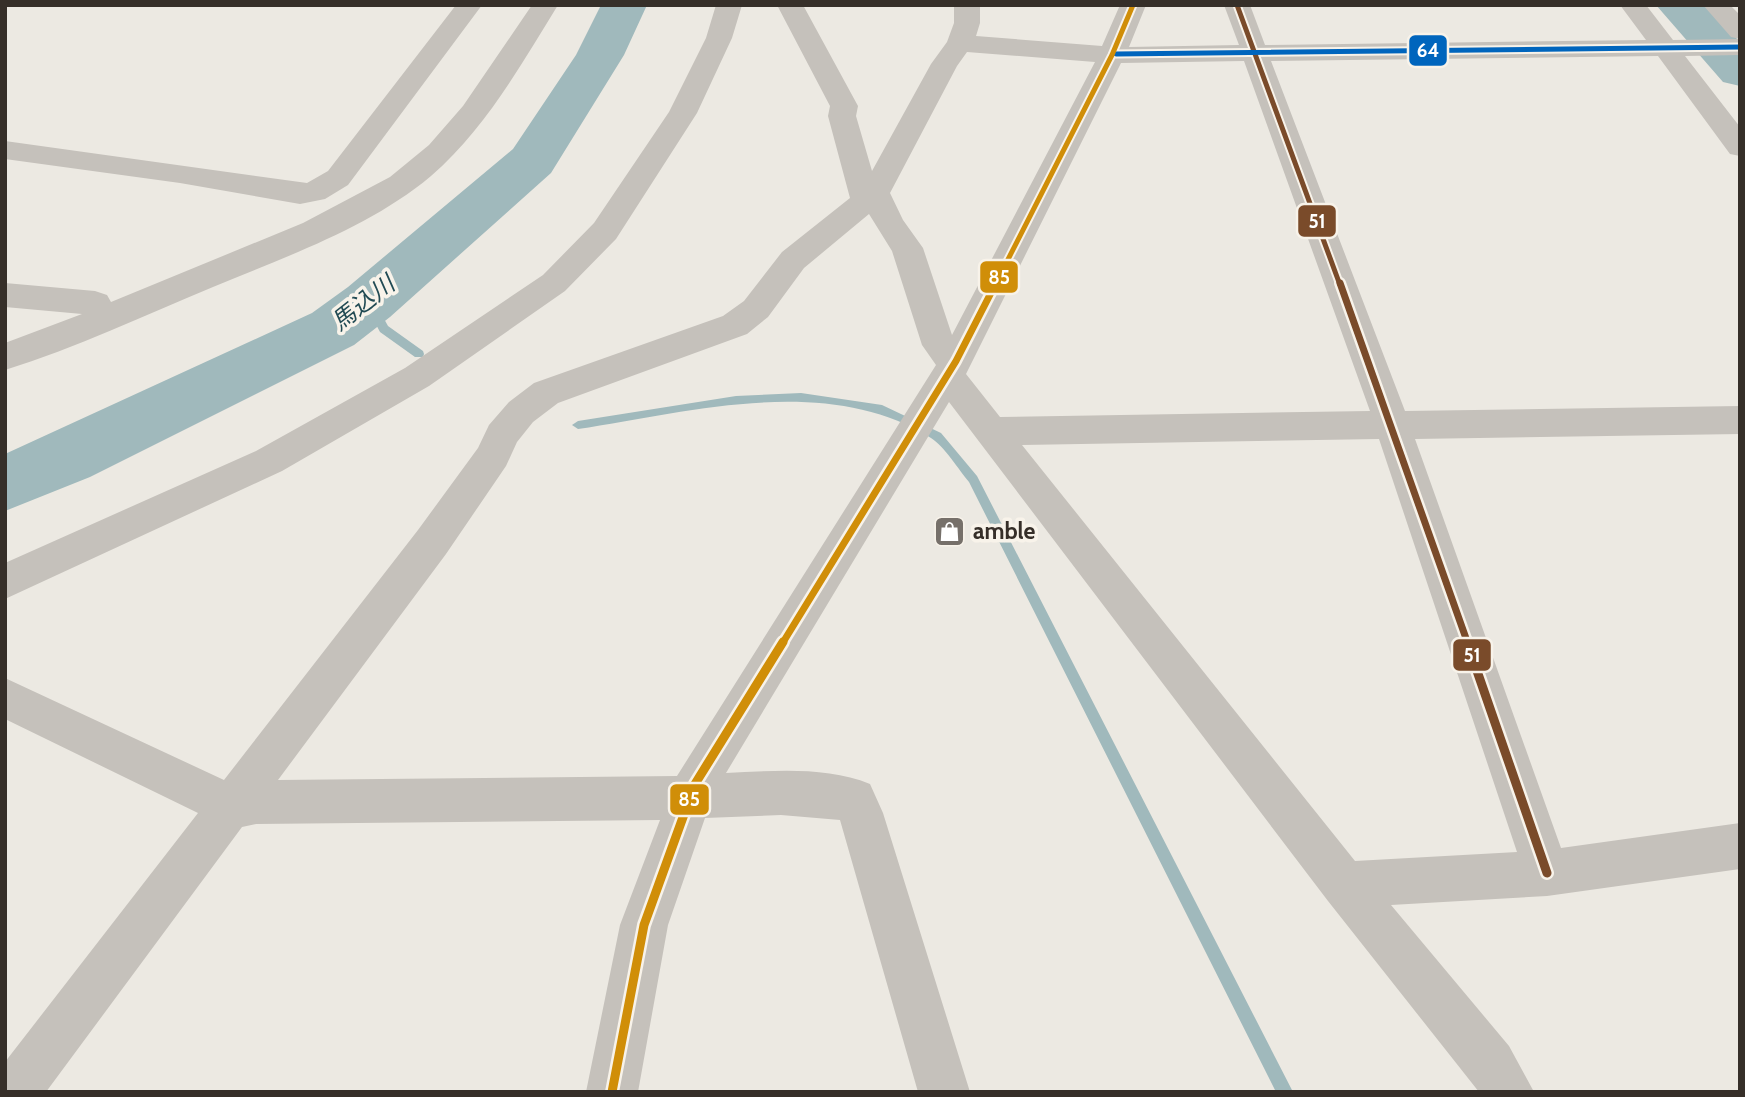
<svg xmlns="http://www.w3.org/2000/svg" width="1745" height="1097" font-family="Cabin,'Noto Sans JP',sans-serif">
<rect width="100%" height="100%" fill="#ece9e2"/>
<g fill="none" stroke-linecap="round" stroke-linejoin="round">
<path fill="#a0b9bc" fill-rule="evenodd" d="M 369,298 L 373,299 L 388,326 L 423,351 L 424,354 L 423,357 L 415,357 L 380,332 L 364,302 Z
M 801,393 L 882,405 L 941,433 L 977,476 L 1293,1092 L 1276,1092 L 969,482 C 959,470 944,446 931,438 C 828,373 689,412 578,429 L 572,425 L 578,421 L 736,396 Z"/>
<path fill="#a0b9bc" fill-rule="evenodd" d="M 601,5 L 647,5 L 624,55 L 551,173 L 390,317 L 354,345 L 90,477 L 5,511 L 5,454 L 312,313 L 348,287 L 513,149 L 576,55 Z
M 1656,5 L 1705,5 L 1740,42 L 1740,86 L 1723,82 Z"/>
<path fill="#c5c1bb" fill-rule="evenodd" d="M 456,5 L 482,5 L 348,185 L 325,199 L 300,204 L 180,183 L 5,159 L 5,141 L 307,183 L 328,171 Z
M 532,5 L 558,5 C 521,65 485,129 431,176 C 369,228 287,256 213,287 C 145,315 76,348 5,370 L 5,343 L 82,314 L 5,307 L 5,283 L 95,291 L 107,295 L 111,302 L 303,223 L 390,177 L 429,145 L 463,106 Z
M 716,5 L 742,5 L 732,38 L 697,113 L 616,239 L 565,291 L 429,386 L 282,471 L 5,599 L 5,563 L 256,451 L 405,368 L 543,275 L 594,223 L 669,112 L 706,38 Z
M 777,5 L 803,5 L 858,106 L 856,116 L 872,171 L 931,64 L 947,42 L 954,23 L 954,5 L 980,5 L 980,23 L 976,36 L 1102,46 L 1120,5 L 1146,5 L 1129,47 L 1239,45 L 1224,5 L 1250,5 L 1265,45 L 1646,40 L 1620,5 L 1646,5 L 1673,40 L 1740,39 L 1740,55 L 1685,56 L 1740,127 L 1740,156 L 1730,154 L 1658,56 L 1271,61 L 1405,411 L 1740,406 L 1740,434 L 1415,439 L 1561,848 L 1740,823 L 1740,869 L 1547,896 L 1391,905 L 1509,1046 L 1534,1092 L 1479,1092 L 1328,901 L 949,402 L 726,773 C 773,771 826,766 870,784 L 883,813 L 970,1092 L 918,1092 L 840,820 L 781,815 L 705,818 L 668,925 L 638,1092 L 586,1092 L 620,925 L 660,820 L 256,824 L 242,827 L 46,1092 L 5,1092 L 5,1062 L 198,813 L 5,719 L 5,678 L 224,780 L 418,530 L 478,448 L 489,425 L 509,402 L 534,383 L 723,316 L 744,301 L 782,252 L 850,198 L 828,116 L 830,106 ZM 967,52 L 1095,62 L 952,335 L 923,248 L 903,220 L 890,193 L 957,66 ZM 1244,61 L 1370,411 L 1000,417 L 966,374 L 1121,63 ZM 869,214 L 892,251 L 922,345 L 936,365 L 677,776 L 278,780 L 446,554 L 506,466 L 517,442 L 533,422 L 558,403 L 747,334 L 768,317 L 804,268 ZM 1379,439 L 1517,852 L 1355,861 L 1022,445 Z
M 1703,5 L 1730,5 L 1740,15 L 1740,39 L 1731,37 Z"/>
<defs>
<path id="bus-1-far2" d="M 1237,5 L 1340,285"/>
<path id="bus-1-far1" d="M 1340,283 L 1468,644"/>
<path id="bus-1" d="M 1467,642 L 1547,873"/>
<path id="bus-2" d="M 1116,54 L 1740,47"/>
<path id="bus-3-far2" d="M 995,285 L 1112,55 L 1133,5"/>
<path id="bus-3-far1" d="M 782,644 L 956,361 L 996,283"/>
<path id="bus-3" d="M 612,1092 L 644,925 L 695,784 L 783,642"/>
</defs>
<use href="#bus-1-far2" stroke="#f8f3ea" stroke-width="9"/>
<use href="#bus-1-far1" stroke="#f8f3ea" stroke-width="12"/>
<use href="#bus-1" stroke="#f8f3ea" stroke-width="14"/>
<use href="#bus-2" stroke="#f8f3ea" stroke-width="9"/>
<use href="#bus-3-far2" stroke="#f8f3ea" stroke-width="9"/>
<use href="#bus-3-far1" stroke="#f8f3ea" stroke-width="12"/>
<use href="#bus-3" stroke="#f8f3ea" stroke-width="14"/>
<use href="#bus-1-far2" stroke="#7a4b2a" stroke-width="5"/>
<use href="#bus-1-far1" stroke="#7a4b2a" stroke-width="7"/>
<use href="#bus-1" stroke="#7a4b2a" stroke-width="9"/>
<use href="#bus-2" stroke="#0065bd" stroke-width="5"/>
<use href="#bus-3-far2" stroke="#d08e08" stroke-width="5"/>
<use href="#bus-3-far1" stroke="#d08e08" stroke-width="7"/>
<use href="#bus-3" stroke="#d08e08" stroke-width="9"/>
</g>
<defs>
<symbol id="shop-square" viewBox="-11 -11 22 22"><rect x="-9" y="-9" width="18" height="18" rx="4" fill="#76706a" stroke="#f8f3ea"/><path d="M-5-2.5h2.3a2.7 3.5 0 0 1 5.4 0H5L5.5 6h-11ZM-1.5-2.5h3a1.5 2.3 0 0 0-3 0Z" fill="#fff"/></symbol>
</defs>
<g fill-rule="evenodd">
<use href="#shop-square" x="932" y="514" width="35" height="35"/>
</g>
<g text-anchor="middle" stroke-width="7" stroke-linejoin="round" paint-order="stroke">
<g font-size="23" font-weight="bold" fill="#362f29" stroke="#f8f3ea" text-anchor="start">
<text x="973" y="539">amble</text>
</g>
<g font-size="24" font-style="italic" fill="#224b54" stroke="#f8f3ea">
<text transform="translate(363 303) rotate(-38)" y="8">馬込川</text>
</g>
</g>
<g stroke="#f8f3ea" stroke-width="2.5">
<rect x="1408" y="34" width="40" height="33" rx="7" fill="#0065bd"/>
<rect x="1297" y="204" width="40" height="34" rx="7" fill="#7a4b2a"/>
<rect x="979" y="260" width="40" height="34" rx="7" fill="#d08e08"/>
<rect x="1452" y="638" width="40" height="34" rx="7" fill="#7a4b2a"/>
<rect x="669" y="783" width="41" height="33" rx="7" fill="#d08e08"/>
</g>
<g font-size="19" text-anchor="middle" font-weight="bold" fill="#fff">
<text x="1428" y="57">64</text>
<text x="1317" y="228">51</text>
<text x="999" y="284">85</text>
<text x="1472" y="662">51</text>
<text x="689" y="806">85</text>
</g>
<rect width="1745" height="1097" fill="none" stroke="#362f29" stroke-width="14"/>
</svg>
